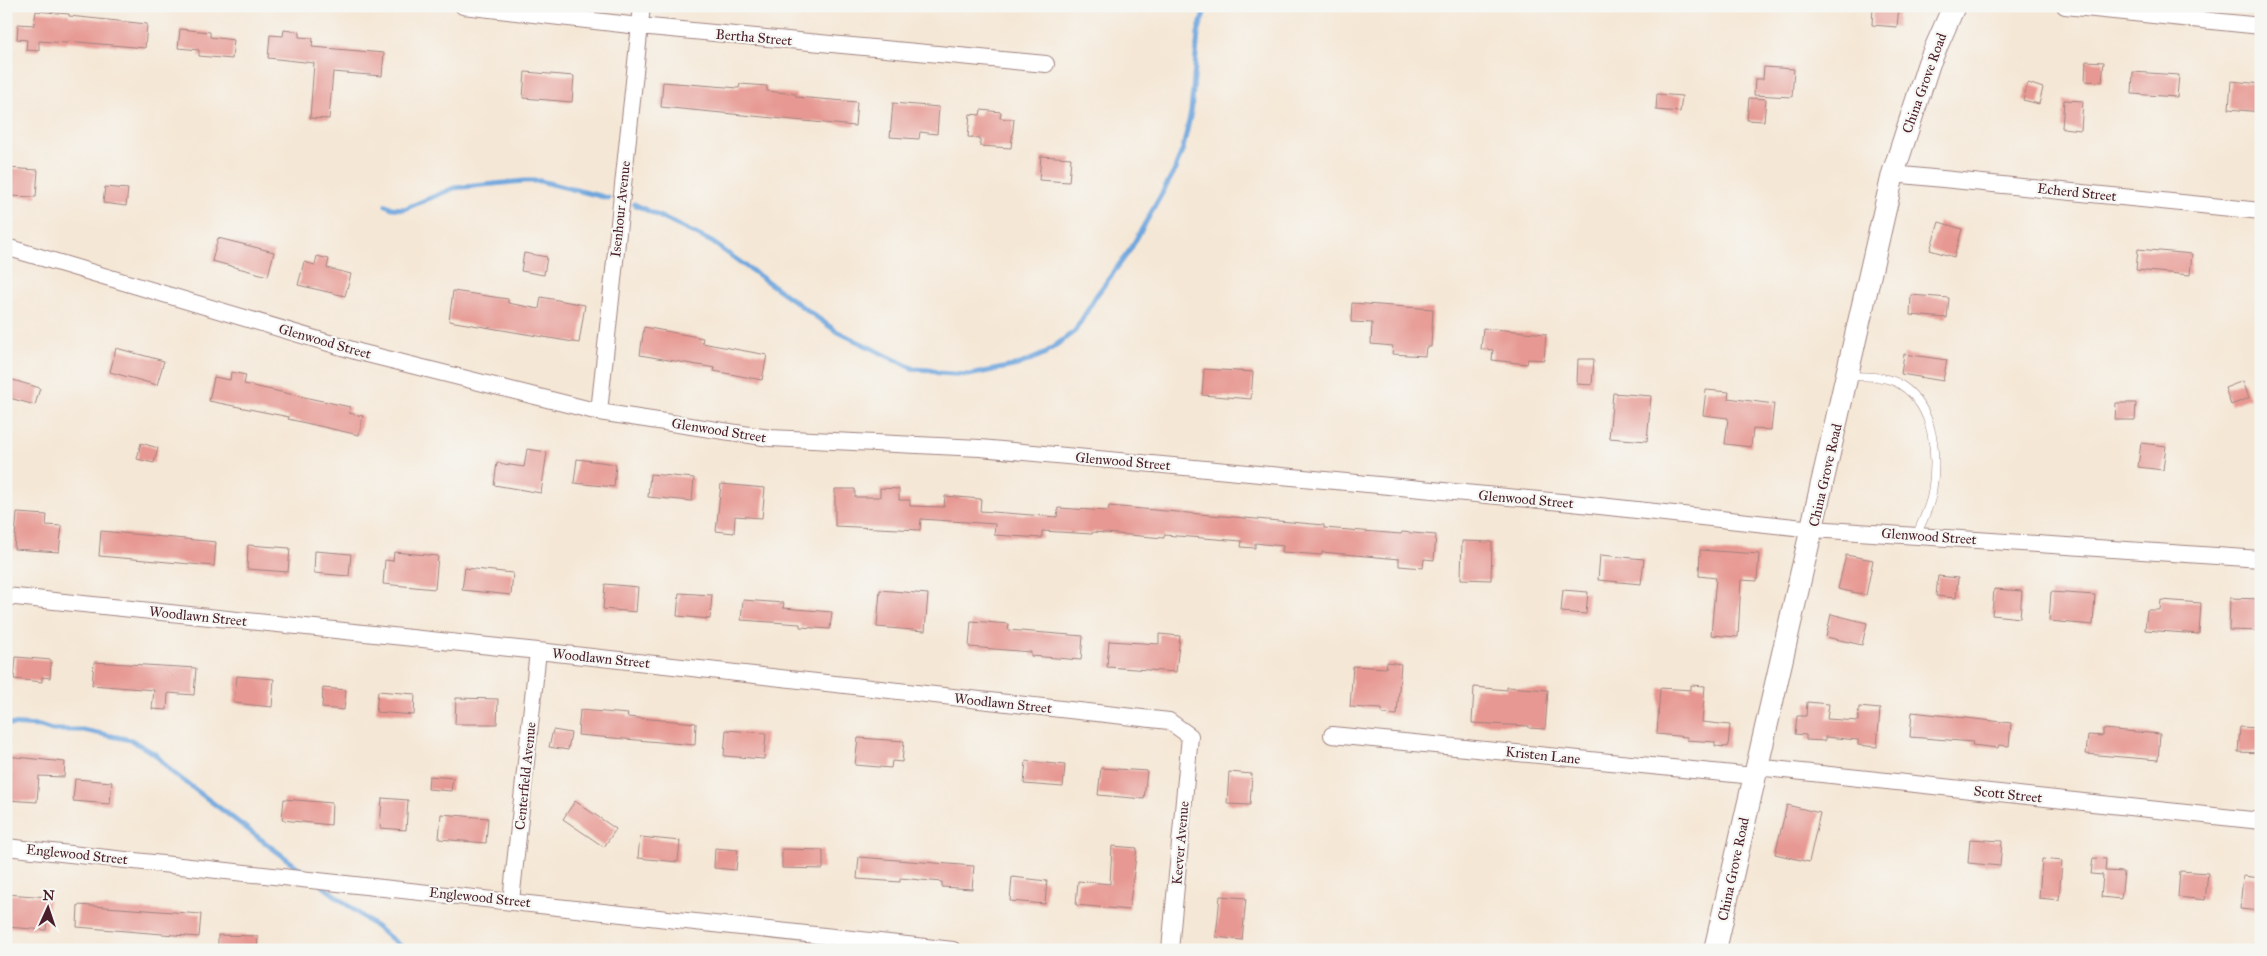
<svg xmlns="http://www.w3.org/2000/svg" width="2267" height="956" font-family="'IM FELL Great Primer',serif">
<rect width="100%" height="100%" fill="#f6f6f2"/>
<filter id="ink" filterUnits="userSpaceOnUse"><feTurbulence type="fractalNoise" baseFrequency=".02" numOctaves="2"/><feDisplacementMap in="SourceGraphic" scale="10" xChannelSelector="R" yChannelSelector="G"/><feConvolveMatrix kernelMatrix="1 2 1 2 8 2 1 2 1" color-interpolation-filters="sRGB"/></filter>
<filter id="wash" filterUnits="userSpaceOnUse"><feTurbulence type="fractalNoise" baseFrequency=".0096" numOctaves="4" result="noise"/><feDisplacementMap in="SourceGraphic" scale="20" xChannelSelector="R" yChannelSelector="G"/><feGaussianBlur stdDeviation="1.12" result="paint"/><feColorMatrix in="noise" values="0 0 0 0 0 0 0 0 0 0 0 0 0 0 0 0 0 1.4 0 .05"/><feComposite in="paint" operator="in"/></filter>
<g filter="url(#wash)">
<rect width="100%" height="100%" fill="#f5e7d5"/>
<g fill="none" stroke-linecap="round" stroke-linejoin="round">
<path stroke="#6ea6dd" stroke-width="5" d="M 634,204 L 712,242 L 836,331 L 914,369 L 932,370 L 938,373 L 969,375 L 1018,365 L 1044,354 L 1075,331 L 1096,296 L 1130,250 L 1174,172 L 1183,148 L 1191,112 L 1198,33 L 1206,6
M 386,205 L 392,208 L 404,209 L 454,188 L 524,181 L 540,181 L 608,198
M 6,724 L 40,726 L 52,730 L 83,730 L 131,740 L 155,754 L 172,772 L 308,875
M 323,886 L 406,950"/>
</g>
<g id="blocks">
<path fill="#e79892" d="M 1873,6 L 1899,6 L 1897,27 L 1872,25 Z
M 36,11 L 69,14 L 69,16 L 147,24 L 145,48 L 67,41 L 67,43 L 39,41 L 39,51 L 26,50 L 27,40 L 17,39 L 18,24 L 34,25 Z
M 180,29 L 210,32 L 210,37 L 234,40 L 232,59 L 199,56 L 199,50 L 178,48 Z
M 284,30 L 299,32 L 299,37 L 313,38 L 312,47 L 384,53 L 382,76 L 333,72 L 329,119 L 310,118 L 314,63 L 268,58 L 270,35 L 283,36 Z
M 2086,61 L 2104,62 L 2102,82 L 2085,81 Z
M 1764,67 L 1794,69 L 1792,97 L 1754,95 L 1755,79 L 1763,79 Z
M 525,72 L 574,76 L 572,102 L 523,98 Z
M 2133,72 L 2179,75 L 2177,97 L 2132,94 Z
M 2231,81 L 2261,84 L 2261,112 L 2229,109 Z
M 663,82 L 739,88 L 740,84 L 767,86 L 767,91 L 796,94 L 796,97 L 857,102 L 855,126 L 661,107 Z
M 2028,83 L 2043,88 L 2039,104 L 2023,100 Z
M 1657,94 L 1682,96 L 1680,112 L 1656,110 Z
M 1749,98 L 1766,99 L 1764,121 L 1747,120 Z
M 2064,100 L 2083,101 L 2081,130 L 2062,128 Z
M 893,103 L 939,107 L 937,134 L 920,132 L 919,139 L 890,137 Z
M 981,110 L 1001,112 L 1000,118 L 1014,119 L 1011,148 L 980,146 L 980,138 L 968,137 L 970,114 L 980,115 Z
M 1041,156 L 1071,158 L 1069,182 L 1039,180 Z
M 6,168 L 38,170 L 36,197 L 6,196 Z
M 105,187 L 128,189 L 126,206 L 103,203 Z
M 1939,222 L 1962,229 L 1954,257 L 1930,250 Z
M 218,238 L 274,252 L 268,276 L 212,261 Z
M 2138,249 L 2192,254 L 2190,275 L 2136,270 Z
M 524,253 L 547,257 L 544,275 L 521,271 Z
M 317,256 L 329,259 L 327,268 L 351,274 L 345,296 L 298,285 L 304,262 L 315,265 Z
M 453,291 L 508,299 L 508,303 L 539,309 L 541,297 L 585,305 L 579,343 L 449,321 Z
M 1911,295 L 1949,298 L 1947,318 L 1910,315 Z
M 1352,303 L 1433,309 L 1431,347 L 1426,347 L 1425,356 L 1392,354 L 1393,346 L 1371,344 L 1372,323 L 1351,322 Z
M 644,327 L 703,338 L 702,343 L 767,355 L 762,380 L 714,371 L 715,368 L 640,355 Z
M 1483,328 L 1546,334 L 1544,360 L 1528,359 L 1527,364 L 1492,360 L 1493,350 L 1481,349 Z
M 116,348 L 164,361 L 157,385 L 110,372 Z
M 1904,354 L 1947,360 L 1943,381 L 1901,374 Z
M 1578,359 L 1594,359 L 1592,385 L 1577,384 Z
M 1204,369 L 1253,372 L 1251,399 L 1202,395 Z
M 231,372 L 246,375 L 244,384 L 350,407 L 349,413 L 363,416 L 359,435 L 288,419 L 289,417 L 209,401 L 214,377 L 230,380 Z
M 6,378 L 40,388 L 35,405 L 6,397 Z
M 2243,381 L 2249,398 L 2231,405 L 2225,388 Z
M 1706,390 L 1729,392 L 1728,398 L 1774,404 L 1771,430 L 1753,429 L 1751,447 L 1725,444 L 1728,418 L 1703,415 Z
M 1613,393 L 1651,396 L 1647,441 L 1609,438 Z
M 2116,403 L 2136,403 L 2135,420 L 2115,420 Z
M 141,443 L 158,448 L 154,463 L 137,459 Z
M 2141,443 L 2166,446 L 2163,470 L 2138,467 Z
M 527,449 L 547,452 L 541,493 L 494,485 L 497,463 L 524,467 Z
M 577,459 L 616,464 L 614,487 L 574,483 Z
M 650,474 L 694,478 L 692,501 L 648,497 Z
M 721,484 L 765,488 L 762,518 L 735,516 L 734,533 L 716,531 Z
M 880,488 L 899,489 L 899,500 L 910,500 L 910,506 L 944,507 L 945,496 L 981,499 L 980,511 L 1057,517 L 1058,508 L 1108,511 L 1109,506 L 1324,525 L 1324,528 L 1401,534 L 1402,532 L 1436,535 L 1434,560 L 1424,559 L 1423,568 L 1399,566 L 1399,559 L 1322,552 L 1322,555 L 1282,552 L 1283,546 L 1255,543 L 1255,548 L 1241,547 L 1242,541 L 1164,535 L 1164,538 L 1093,532 L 1092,534 L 1042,531 L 1042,538 L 994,535 L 995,524 L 921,519 L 920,530 L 835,526 L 835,489 L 855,489 L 855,497 L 880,497 Z
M 17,513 L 47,515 L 46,525 L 62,526 L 59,552 L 14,549 Z
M 101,531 L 216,542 L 214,566 L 99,556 Z
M 1462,541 L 1492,542 L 1491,580 L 1461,579 Z
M 248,545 L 290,548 L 288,572 L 247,569 Z
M 1700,550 L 1759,554 L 1757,581 L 1741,580 L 1738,637 L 1711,635 L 1716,578 L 1699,576 Z
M 315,551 L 351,554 L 349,576 L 314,573 Z
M 394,552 L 438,556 L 435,589 L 383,584 L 385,560 L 393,561 Z
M 1600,555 L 1644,559 L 1641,584 L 1598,580 Z
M 1846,555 L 1873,560 L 1866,595 L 1838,589 Z
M 465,568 L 513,573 L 511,595 L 462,590 Z
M 1938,576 L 1958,578 L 1956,598 L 1936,596 Z
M 605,584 L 638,587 L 636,612 L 603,609 Z
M 1994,589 L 2022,591 L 2020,618 L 1992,615 Z
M 880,590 L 928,594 L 925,631 L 877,627 Z
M 1563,590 L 1588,592 L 1586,614 L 1561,612 Z
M 2051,592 L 2095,595 L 2093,625 L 2049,621 Z
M 679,593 L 712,595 L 710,619 L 677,616 Z
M 2230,598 L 2261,599 L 2261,631 L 2229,630 Z
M 743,600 L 784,603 L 783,608 L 832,612 L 830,629 L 800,627 L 800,624 L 741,620 Z
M 2161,600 L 2201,603 L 2199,634 L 2145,630 L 2147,610 L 2160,610 Z
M 1831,614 L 1867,623 L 1862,645 L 1826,637 Z
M 971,621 L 1009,624 L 1008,630 L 1083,636 L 1081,660 L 1031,656 L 1031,652 L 969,647 Z
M 1159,634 L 1180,636 L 1176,672 L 1107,667 L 1109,641 L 1159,644 Z
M 16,657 L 51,660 L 50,678 L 42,677 L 42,682 L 14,679 Z
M 94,662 L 196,668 L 194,695 L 168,693 L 167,710 L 152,709 L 154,690 L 92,685 Z
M 1387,662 L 1401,664 L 1397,715 L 1382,714 L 1382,709 L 1350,707 L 1353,666 L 1386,668 Z
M 237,676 L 274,679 L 272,707 L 234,703 Z
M 1691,685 L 1705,686 L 1702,722 L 1730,725 L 1728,747 L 1715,746 L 1715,742 L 1687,740 L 1687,737 L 1657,734 L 1660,688 L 1691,690 Z
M 1474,687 L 1507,690 L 1507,687 L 1548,690 L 1545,729 L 1529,728 L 1529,726 L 1472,723 Z
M 323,688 L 346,690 L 344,710 L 322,708 Z
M 378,691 L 415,694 L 414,715 L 376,712 Z
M 456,698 L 498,699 L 497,724 L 455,724 Z
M 1807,702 L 1829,704 L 1827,719 L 1858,721 L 1859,707 L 1880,709 L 1877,747 L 1858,745 L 1858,740 L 1825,737 L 1825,741 L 1806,740 L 1806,735 L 1795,734 L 1797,716 L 1806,716 Z
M 580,710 L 628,714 L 627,717 L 696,723 L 695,745 L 578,735 Z
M 1912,712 L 2011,723 L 2009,746 L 1999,745 L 1998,748 L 1972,745 L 1973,742 L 1910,737 Z
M 2240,727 L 2261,728 L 2261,753 L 2238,752 Z
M 2103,729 L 2160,734 L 2158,760 L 2086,754 L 2088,735 L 2103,736 Z
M 553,730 L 571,733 L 568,750 L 549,747 Z
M 726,730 L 766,733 L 764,759 L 724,756 Z
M 858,738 L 904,741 L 902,762 L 892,761 L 891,768 L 855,765 Z
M 6,756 L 65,762 L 64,777 L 39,776 L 37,802 L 6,800 Z
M 1026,761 L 1065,765 L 1063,787 L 1024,784 Z
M 1101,768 L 1147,771 L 1144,799 L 1098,795 Z
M 1229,772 L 1252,774 L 1250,805 L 1227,804 Z
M 429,776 L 453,778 L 451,791 L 428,789 Z
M 75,779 L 112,782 L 110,804 L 73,801 Z
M 382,798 L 408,800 L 406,830 L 380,828 Z
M 284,799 L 332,803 L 331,825 L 282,820 Z
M 575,801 L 616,829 L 604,847 L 563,819 Z
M 1787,805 L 1820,813 L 1809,862 L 1775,854 Z
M 441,814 L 488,818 L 486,843 L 439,839 Z
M 640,837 L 680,841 L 678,862 L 638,858 Z
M 1970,839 L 2002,841 L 2000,866 L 1968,863 Z
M 1112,846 L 1137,848 L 1129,910 L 1076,905 L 1078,881 L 1110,884 Z
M 715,848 L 738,850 L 736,870 L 714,868 Z
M 782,849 L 823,850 L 823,869 L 782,868 Z
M 859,857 L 974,866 L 972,889 L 942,887 L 942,882 L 900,878 L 900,882 L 857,879 Z
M 2093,858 L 2106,859 L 2105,871 L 2124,872 L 2121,899 L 2101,897 L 2103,875 L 2091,874 Z
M 2042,859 L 2062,861 L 2059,900 L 2039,898 Z
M 2180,871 L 2208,873 L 2205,900 L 2178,897 Z
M 2243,876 L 2261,878 L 2260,911 L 2240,909 Z
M 1012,877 L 1047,881 L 1045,904 L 1010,901 Z
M 6,894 L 49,897 L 46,930 L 6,927 Z
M 1220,896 L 1246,898 L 1242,940 L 1216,937 Z
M 78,905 L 201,914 L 199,937 L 77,927 Z
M 218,935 L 258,936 L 257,950 L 218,950 Z"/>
</g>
</g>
<g filter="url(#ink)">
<use href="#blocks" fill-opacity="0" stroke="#a08380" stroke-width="1"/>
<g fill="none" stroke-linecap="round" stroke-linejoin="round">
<defs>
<path id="lane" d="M 1848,376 C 1864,377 1886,375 1901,385 C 1935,407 1938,456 1932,493 C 1930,507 1922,522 1916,536"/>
<path id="street" d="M 463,6 L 639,26 L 1046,64
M 2065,6 L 2261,26
M 1893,174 L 2261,211
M 6,247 L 359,352 L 599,412 L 770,438 L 980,448 L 1572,503 L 1813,529 L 2261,559
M 599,412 L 642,6
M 6,596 L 538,651 L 1169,721 L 1190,736 L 1170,950
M 1332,735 L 1754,776
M 1756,767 L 2261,821
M 6,847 L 953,950
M 511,901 L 538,651"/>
<path id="secondary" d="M 1715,950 L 1893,174 L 1929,63 L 1954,6"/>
</defs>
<use href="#lane" stroke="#a08380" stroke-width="9"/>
<use href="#street" stroke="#a08380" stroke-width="18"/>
<use href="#secondary" stroke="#a08380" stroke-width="24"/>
<use href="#lane" stroke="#fff" stroke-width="8"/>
<use href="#street" stroke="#fff" stroke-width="16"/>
<use href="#secondary" stroke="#fff" stroke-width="22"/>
</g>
</g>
<g text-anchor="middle" stroke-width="4.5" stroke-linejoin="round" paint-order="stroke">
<g font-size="14" fill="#4a1f2b" stroke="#f6f6f2">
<text transform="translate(754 37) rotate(5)" y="5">Bertha Street</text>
<text transform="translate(1924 83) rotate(-70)" y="5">China Grove Road</text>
<text transform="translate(2077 192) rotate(6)" y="5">Echerd Street</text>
<text transform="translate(620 209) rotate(-84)" y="5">Isenhour Avenue</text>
<text transform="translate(325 341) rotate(16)" y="5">Glenwood Street</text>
<text transform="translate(719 430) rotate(9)" y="5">Glenwood Street</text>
<text transform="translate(1123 461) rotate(5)" y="5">Glenwood Street</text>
<text transform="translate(1825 475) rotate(-77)" y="5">China Grove Road</text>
<text transform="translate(1526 499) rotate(5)" y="5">Glenwood Street</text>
<text transform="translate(1929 536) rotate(4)" y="5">Glenwood Street</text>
<text transform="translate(198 616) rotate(6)" y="5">Woodlawn Street</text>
<text transform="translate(601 658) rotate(6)" y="5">Woodlawn Street</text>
<text transform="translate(1003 703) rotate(6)" y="5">Woodlawn Street</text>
<text transform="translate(1543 755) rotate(6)" y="5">Kristen Lane</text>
<text transform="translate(525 776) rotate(-84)" y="5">Centerfield Avenue</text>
<text transform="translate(2008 794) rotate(6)" y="5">Scott Street</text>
<text transform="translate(1180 843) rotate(-85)" y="5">Keever Avenue</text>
<text transform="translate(77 854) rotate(6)" y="5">Englewood Street</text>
<text transform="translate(1733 869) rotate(-78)" y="5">China Grove Road</text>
<text transform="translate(480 897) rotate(6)" y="5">Englewood Street</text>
</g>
</g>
<rect width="2267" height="956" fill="none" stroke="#f6f6f2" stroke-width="25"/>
<g transform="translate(48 908) rotate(3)" stroke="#f6f6f2" stroke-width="4" paint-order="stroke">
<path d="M0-4L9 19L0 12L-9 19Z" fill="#4a1f2b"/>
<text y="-8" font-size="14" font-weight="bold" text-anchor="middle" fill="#4a1f2b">N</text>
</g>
</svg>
